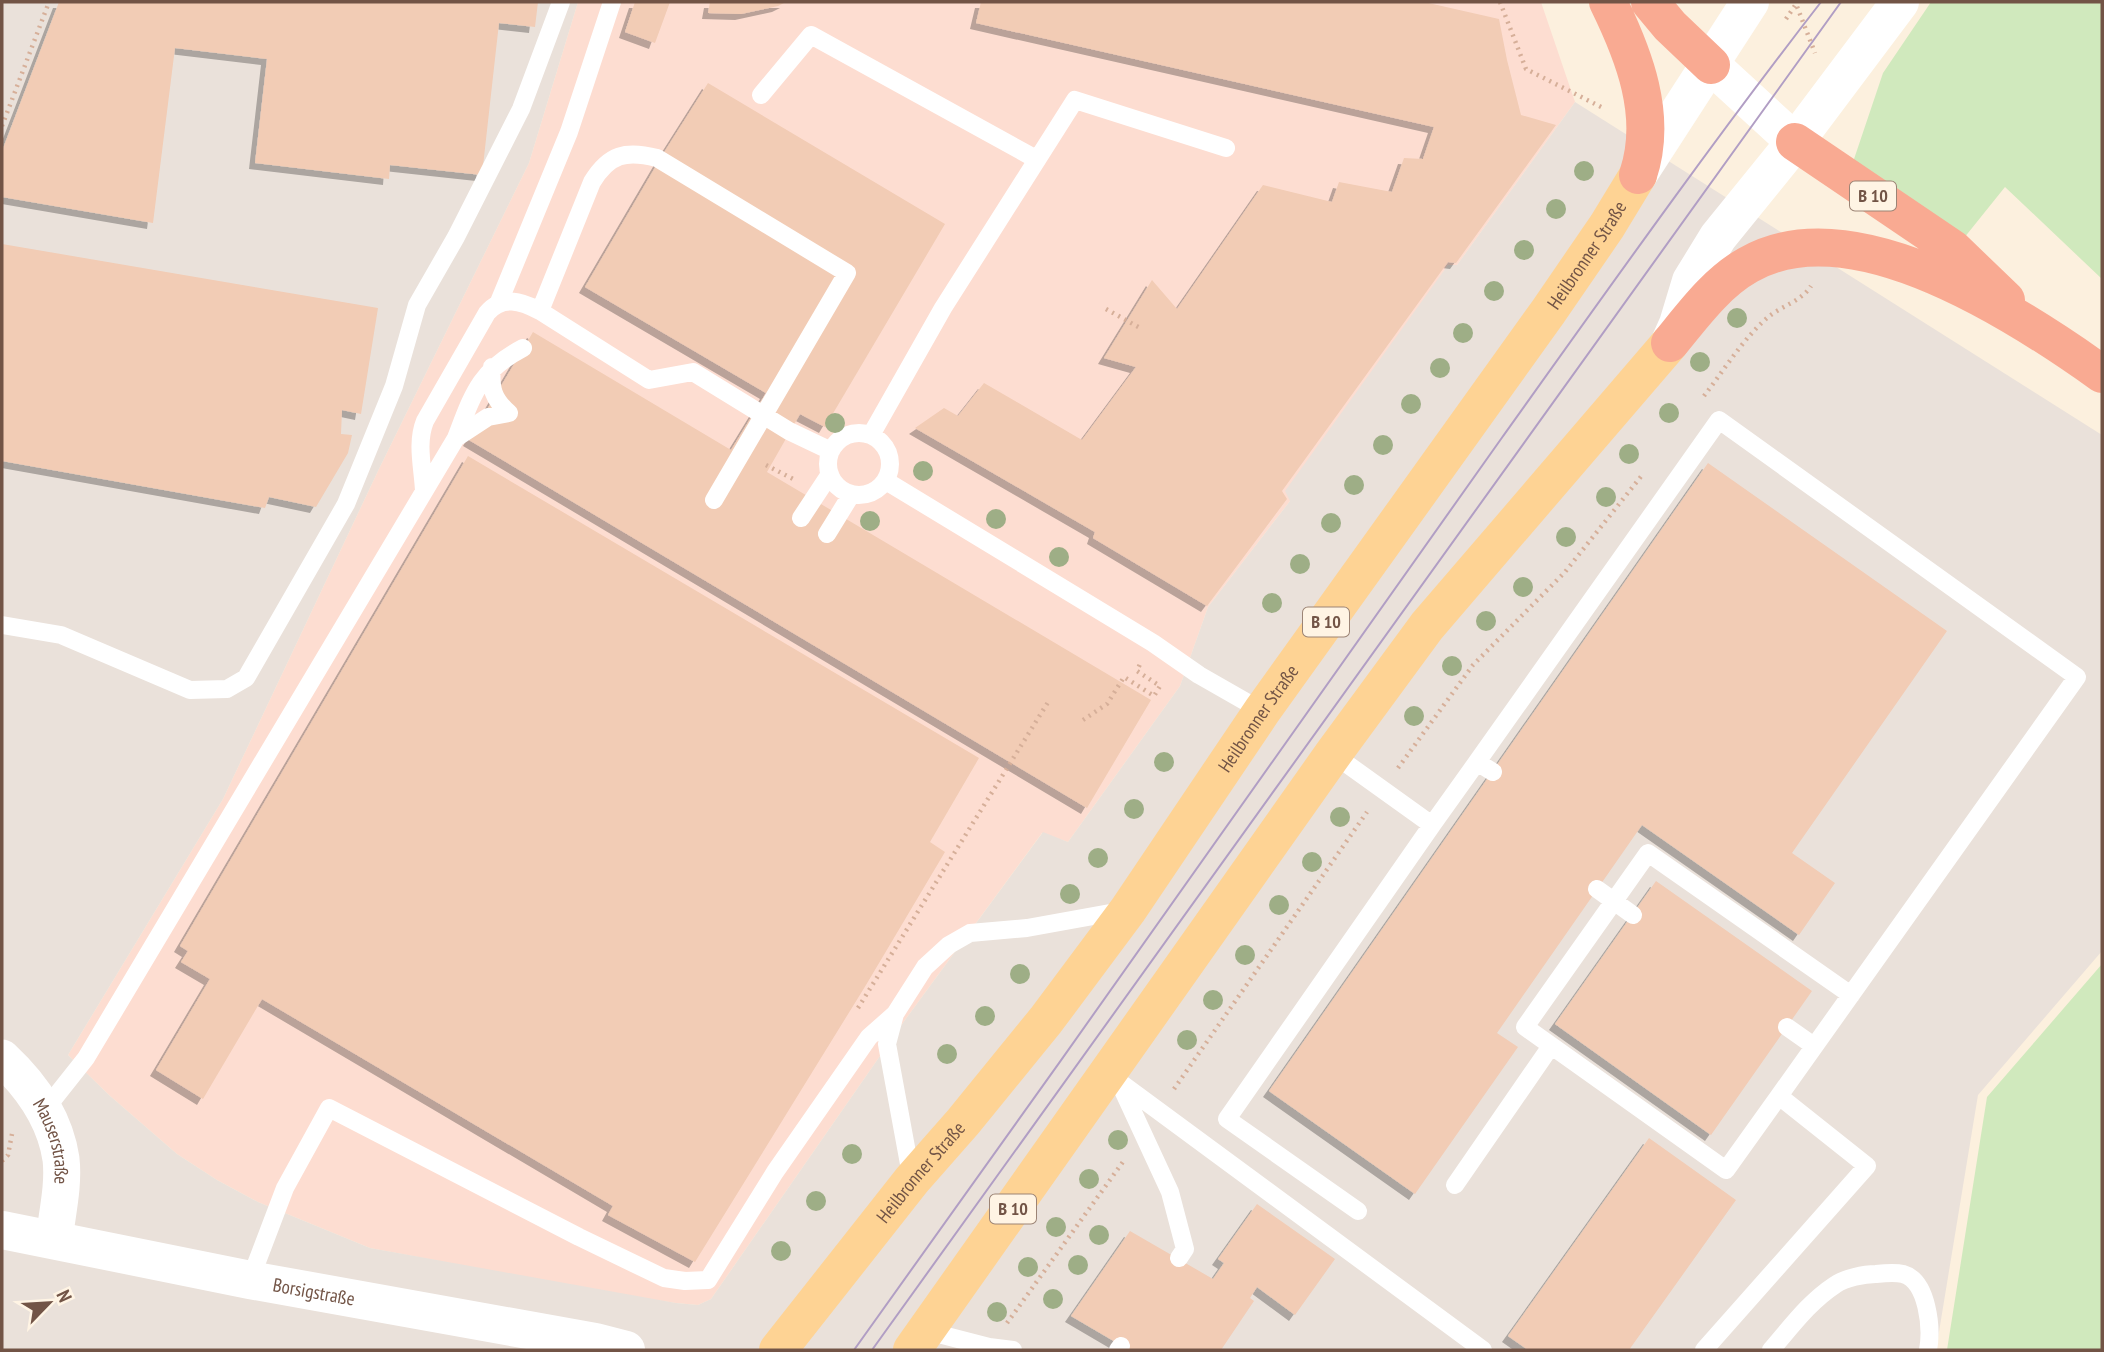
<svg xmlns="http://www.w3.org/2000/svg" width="2104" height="1352" font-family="'PT Sans Narrow',sans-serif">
<defs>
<filter id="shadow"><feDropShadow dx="-6" dy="6" stdDeviation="0" flood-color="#0004"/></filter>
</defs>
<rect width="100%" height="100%" fill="#fcf0de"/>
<path fill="#fdddd1" d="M 578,2 L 1541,2 L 1575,102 L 1457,265 L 1448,265 L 1290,501 L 1208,607 L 1180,686 L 1068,842 L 1042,833 L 905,1020 L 711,1299 L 698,1305 L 676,1303 L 610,1293 L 370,1248 L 258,1202 L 217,1180 L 177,1154 L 109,1095 L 68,1055 L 223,799 L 378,471 L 529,163 Z"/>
<path fill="#eae1da" d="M 2,2 L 578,2 L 529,163 L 378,471 L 223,799 L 68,1055 L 109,1095 L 177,1154 L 217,1180 L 258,1202 L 370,1248 L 676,1303 L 698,1305 L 711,1299 L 905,1020 L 1043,832 L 1068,842 L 1180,686 L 1208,607 L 1290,501 L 1285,491 L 1448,265 L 1457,265 L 1575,102 L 2102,435 L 2102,951 L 1978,1095 L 1936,1350 L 2,1350 Z"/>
<path fill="#d0e9bd" d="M 1931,2 L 2102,2 L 2102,279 L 2005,187 L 1964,238 L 1852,165 L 1883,73 Z
M 2102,964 L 2102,1350 L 1947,1350 L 1987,1097 Z"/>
<path fill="#f2ccb5" filter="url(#shadow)" d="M 59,2 L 538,2 L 535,27 L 499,23 L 482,175 L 390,165 L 389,179 L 255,163 L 267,59 L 175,48 L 153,223 L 2,197 L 2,151 Z
M 635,2 L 670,2 L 655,43 L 625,32 Z
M 710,2 L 786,2 L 778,6 L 741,14 L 708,13 Z
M 981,2 L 1424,2 L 1499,19 L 1507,60 L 1521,115 L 1556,125 L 1456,263 L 1448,262 L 1282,491 L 1287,499 L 1207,606 L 1093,538 L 1095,532 L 915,428 L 944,408 L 958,416 L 984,383 L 1082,440 L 1136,367 L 1104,358 L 1152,280 L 1177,309 L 1263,185 L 1332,202 L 1339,182 L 1392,192 L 1404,158 L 1423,159 L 1434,127 L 976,23 Z
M 708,83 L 945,224 L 825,427 L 800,414 L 767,472 L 1151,700 L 1087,808 L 469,440 L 533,332 L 731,450 L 766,393 L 585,287 L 663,154 Z
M 2,244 L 378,308 L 361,414 L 342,410 L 341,434 L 352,435 L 348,453 L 316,507 L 269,497 L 265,508 L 2,461 Z
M 468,456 L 979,758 L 930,842 L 945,852 L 866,985 L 695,1262 L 608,1215 L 613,1206 L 262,999 L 203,1099 L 156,1070 L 210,979 L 181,962 L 188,951 L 180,946 Z
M 1708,463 L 1947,631 L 1792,853 L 1835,883 L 1799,935 L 1642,825 L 1497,1033 L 1518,1047 L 1415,1194 L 1269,1091 Z
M 1656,881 L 1812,991 L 1711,1135 L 1555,1024 Z
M 1649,1138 L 1736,1200 L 1629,1350 L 1528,1350 L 1508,1336 Z
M 1257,1204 L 1335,1259 L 1295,1315 L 1257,1287 L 1250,1298 L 1254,1301 L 1221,1350 L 1129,1350 L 1071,1316 L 1130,1231 L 1213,1279 L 1224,1263 L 1218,1259 Z"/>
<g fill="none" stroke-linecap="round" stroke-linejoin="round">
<path stroke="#d6af99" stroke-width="4.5" stroke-dasharray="2 5" stroke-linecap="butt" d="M 1500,2 L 1526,69 L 1605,109
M 1786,19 L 1796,4 L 1815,53
M 2,126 L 49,2
M 1106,309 L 1140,328
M 1704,396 C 1724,370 1743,339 1767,318 C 1781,306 1802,301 1811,286
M 766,465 L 795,480
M 1083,720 L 1107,704 L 1124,677 L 1154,696 L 1160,686 L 1137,671 L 1140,664
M 1398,768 L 1473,665 L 1565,572 L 1643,474
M 858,1008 L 1050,699
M 1174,1089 L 1367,812
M 2,1161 L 8,1155 L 12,1134
M 1007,1323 L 1125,1159"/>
<path stroke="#fff" stroke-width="18" d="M 761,95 L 811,35 L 1036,159
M 499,302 L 569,132 L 612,2
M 540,311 L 592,182 C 609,154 626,150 657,158 L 847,273 L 714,500
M 492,367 C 490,388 493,399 509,413
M828 464a31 31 0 1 1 62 0a31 31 0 1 1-62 0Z
M 871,435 L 943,308 L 1075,100 L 1226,148
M 456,438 L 488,417 L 509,413
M 886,481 L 1153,643 L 1199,675 L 1262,711
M 424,491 C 423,468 416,443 425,421 L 487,313 C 502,295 521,301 540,311 L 649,380 L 693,372 L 789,431 L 831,451
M 801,518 L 830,474
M 827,534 L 851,495
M 2,625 L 61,635 L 190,690 L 227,689 L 246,678 L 346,504 L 394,386 L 417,305 L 456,237 L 521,109 L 561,2
M 1333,754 L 1432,825 L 1477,762 L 1493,772
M 1477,762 L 1719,420 L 2077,677 L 1779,1096 L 1867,1166 L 1704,1350
M 1597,889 L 1633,915
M 1787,1027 L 1814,1046
M 1118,1081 L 1483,1350
M 1120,1084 L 1170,1192 L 1185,1249 L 1179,1258
M 1779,1096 L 1726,1170 L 1525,1027 L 1648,853 L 1851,995
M 44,1111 L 86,1058 L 456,438 C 473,394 479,371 523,348
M 912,1180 L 887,1044 L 895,1014 L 925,967 L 949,945 L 970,933 L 1027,928 L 1121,911
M 1455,1185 L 1551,1046
M 1358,1211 L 1227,1119 L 1432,825
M 250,1280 L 285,1188 L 329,1108 L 579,1237 L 664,1278 L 685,1281 L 708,1280 L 775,1172 L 869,1037 L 895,1014
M 927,1331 L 989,1347 L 1013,1350
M 1118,1350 L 1121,1346
M 1771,1350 C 1791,1327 1809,1302 1835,1285 C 1845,1278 1864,1274 1876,1274 C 1885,1273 1895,1272 1903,1274 C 1928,1281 1932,1329 1928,1350"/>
<path stroke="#fff" stroke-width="37" id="s1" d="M 2,1058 C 31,1085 55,1118 61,1159 C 64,1185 57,1214 54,1240"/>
<g stroke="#fff" stroke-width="38">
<path d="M 1711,65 L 1795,142"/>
<path d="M 1638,175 L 1750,2"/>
<path d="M 1670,342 L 1678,324 L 1691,281 L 1718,237 L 1795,142 L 1900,2"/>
<path id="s2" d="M 2,1230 L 250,1280 L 595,1342 L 626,1350"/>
</g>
<g stroke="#fed394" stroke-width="38">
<path id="s3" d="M 778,1350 L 912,1180 L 963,1122 L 1046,1020 L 1128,910 L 1262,711 L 1548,312 L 1607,226 L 1638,175"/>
<path d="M 912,1350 L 1333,754 L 1427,626 L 1670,343"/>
</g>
<path stroke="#f9aa92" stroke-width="38" d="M 1608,2 C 1634,55 1658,116 1638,175
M 1650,2 L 1670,26 L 1711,65
M 1795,142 L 1953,249 L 2006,300
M 1670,343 C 1693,315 1716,283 1748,265 C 1852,205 2018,314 2102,374"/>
<path stroke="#b19ec4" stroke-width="2" d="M 854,1350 C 1072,1048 1284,742 1501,439 C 1606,292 1710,145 1821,2
M 872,1350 L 1841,2"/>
</g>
<g fill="#9eae86">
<circle cx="1584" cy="171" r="10"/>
<circle cx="1556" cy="209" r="10"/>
<circle cx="1524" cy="250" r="10"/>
<circle cx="1494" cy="291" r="10"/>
<circle cx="1737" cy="318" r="10"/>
<circle cx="1463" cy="333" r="10"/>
<circle cx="1700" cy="362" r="10"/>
<circle cx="1440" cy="368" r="10"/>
<circle cx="1411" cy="404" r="10"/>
<circle cx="1669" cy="413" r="10"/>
<circle cx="835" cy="423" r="10"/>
<circle cx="1383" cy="445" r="10"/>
<circle cx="1629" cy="454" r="10"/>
<circle cx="923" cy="471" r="10"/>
<circle cx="1354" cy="485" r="10"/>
<circle cx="1606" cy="497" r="10"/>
<circle cx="996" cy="519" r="10"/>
<circle cx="870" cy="521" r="10"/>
<circle cx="1331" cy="523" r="10"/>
<circle cx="1566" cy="537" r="10"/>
<circle cx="1059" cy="557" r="10"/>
<circle cx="1300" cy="564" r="10"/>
<circle cx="1523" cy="587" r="10"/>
<circle cx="1272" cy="603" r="10"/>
<circle cx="1486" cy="621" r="10"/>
<circle cx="1452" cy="666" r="10"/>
<circle cx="1414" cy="716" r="10"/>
<circle cx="1164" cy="762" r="10"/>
<circle cx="1134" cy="809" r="10"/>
<circle cx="1340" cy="817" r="10"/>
<circle cx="1098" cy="858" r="10"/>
<circle cx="1312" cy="862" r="10"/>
<circle cx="1070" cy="894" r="10"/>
<circle cx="1279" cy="905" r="10"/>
<circle cx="1245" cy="955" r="10"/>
<circle cx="1020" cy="974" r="10"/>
<circle cx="1213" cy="1000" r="10"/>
<circle cx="985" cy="1016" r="10"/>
<circle cx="1187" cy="1040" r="10"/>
<circle cx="947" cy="1054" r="10"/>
<circle cx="1118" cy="1140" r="10"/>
<circle cx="852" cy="1154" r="10"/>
<circle cx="1089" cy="1179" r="10"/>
<circle cx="816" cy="1201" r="10"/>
<circle cx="1056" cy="1227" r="10"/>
<circle cx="1099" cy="1235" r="10"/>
<circle cx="781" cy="1251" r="10"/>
<circle cx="1078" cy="1265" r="10"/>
<circle cx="1028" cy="1267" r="10"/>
<circle cx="1053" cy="1299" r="10"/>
<circle cx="997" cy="1312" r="10"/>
</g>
<g text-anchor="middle" stroke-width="5" stroke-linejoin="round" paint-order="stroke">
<g fill="#fff4e4" stroke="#9c8475" stroke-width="2">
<rect x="1850" y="181.5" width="46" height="29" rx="5"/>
<rect x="1303" y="607.5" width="46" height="29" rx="5"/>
<rect x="990" y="1194.5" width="46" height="29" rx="5"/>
</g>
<g font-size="18" font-weight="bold" fill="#725446">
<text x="1873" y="202">B 10</text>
<text x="1326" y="628">B 10</text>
<text x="1013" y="1215">B 10</text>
</g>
<g font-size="19" fill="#725446" stroke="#fff4e4">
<text dy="7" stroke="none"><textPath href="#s3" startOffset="1362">Heilbronner Straße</textPath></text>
<text dy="7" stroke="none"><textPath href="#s3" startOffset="794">Heilbronner Straße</textPath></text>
<text dy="7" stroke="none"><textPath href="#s1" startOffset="100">Mauserstraße</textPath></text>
<text dy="7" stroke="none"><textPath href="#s3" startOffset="228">Heilbronner Straße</textPath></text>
<text dy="7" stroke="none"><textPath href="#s2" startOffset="318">Borsigstraße</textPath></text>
</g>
</g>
<rect width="2104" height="1352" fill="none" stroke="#725446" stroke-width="7"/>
<g transform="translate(49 1303) rotate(65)" stroke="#fff4e4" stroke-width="5" paint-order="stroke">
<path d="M0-5L12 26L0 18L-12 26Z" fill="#725446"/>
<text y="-10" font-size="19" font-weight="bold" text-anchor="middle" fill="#725446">N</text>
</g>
</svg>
